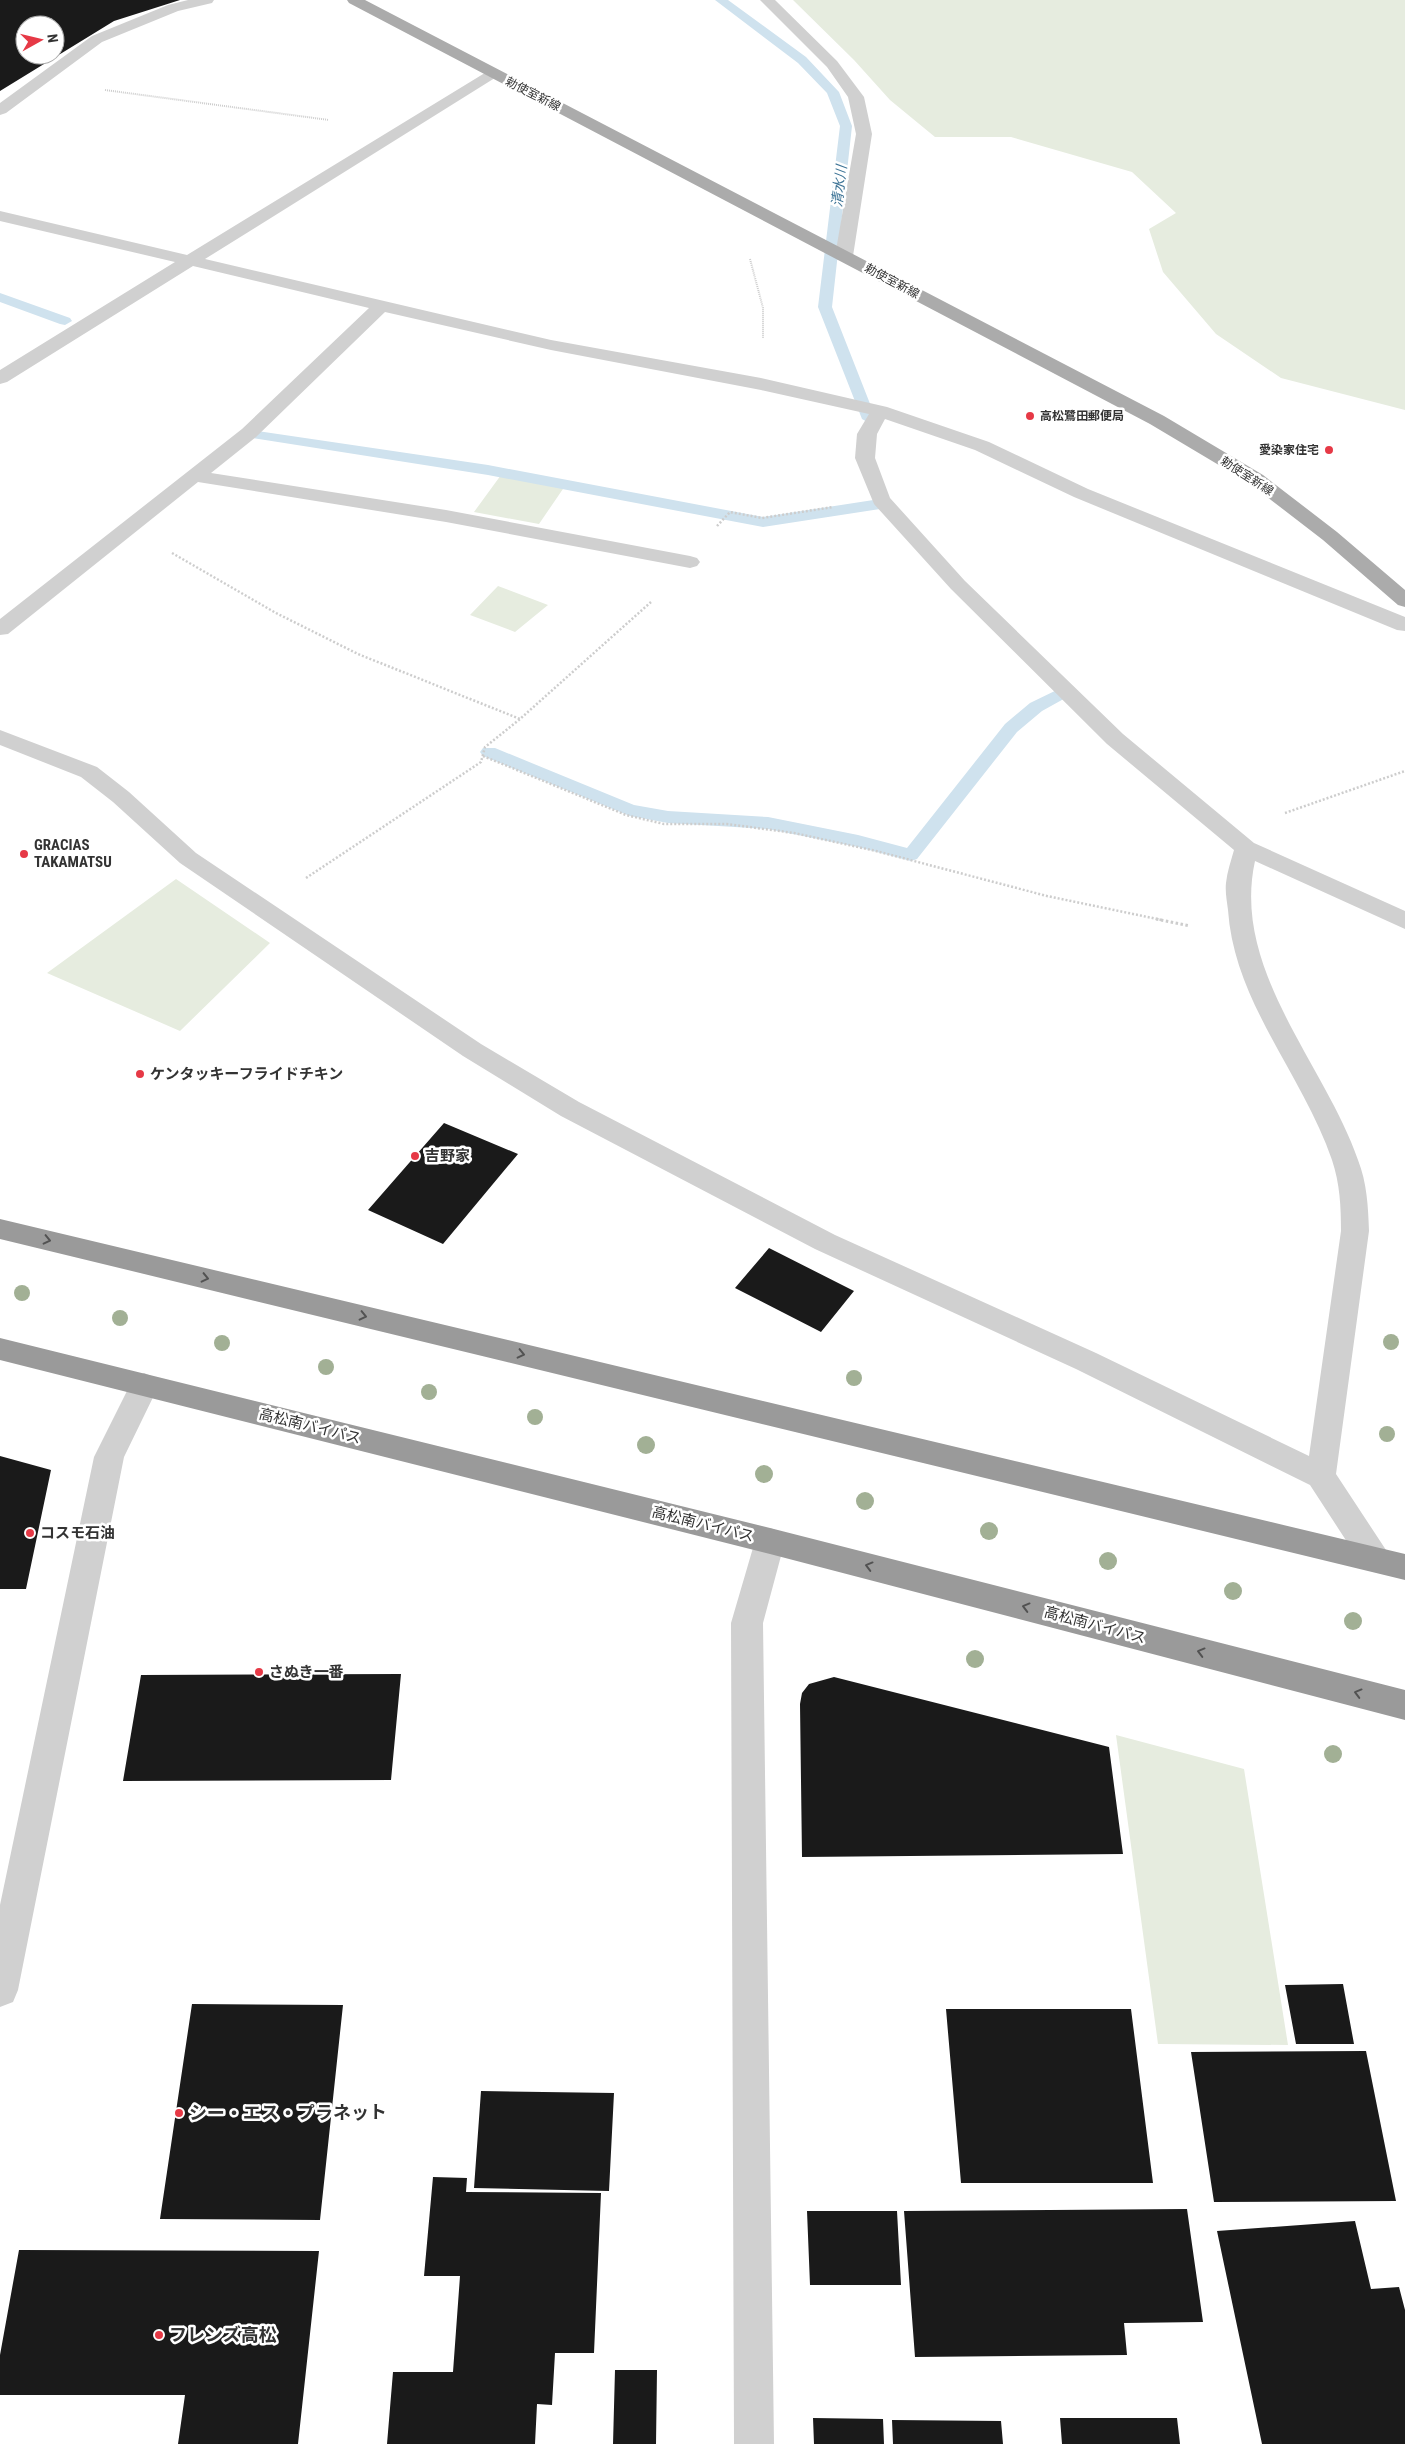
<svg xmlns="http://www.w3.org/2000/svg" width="1405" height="2444" font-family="'Roboto Condensed','Noto Sans JP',sans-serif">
<rect width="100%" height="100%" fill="#fff"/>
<path fill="#e6ecdf" d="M 793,0 L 1405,0 L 1405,410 L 1281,378 L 1216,334 L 1163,272 L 1149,229 L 1176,213 L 1132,172 L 1011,137 L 935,137 L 890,100 L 854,60 Z
M 501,475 L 565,486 L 539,524 L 474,512 Z
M 498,586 L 548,605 L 515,632 L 470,615 Z
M 176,879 L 270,943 L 180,1031 L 47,973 Z
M 1116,1735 L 1244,1769 L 1288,2045 L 1158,2044 Z"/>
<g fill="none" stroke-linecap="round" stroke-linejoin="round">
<path fill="#cfe2ee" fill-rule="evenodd" d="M 715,0 L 728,0 L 806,57 L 839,92 L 852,126 L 832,307 L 876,419 L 874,422 L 869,423 L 862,419 L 818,307 L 840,126 L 827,93 L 798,63 Z
M 0,293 L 70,318 L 72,321 L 65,325 L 60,324 L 0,302 Z
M 251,430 L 488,465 L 763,517 L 880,499 L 888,504 L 880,509 L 763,527 L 488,475 L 246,437 L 244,434 Z
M 1063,687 L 1069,688 L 1071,692 L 1069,696 L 1042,711 L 1017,732 L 917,859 L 911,861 L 858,847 L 768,829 L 668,823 L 630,816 L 483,756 L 480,752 L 483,748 L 495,748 L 634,805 L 668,811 L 768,817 L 858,835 L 907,848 L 1005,724 L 1030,703 Z"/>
</g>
<path fill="#1a1a1a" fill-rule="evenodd" d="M 0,0 L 180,0 L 114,21 L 0,91 ZM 25,25 L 55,25 L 55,55 L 25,55 Z
M 444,1123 L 518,1154 L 443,1244 L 368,1210 Z
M 769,1248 L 854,1291 L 821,1332 L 735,1288 Z
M 0,1456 L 51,1470 L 26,1589 L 0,1589 Z
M 401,1674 L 391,1780 L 123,1781 L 141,1675 Z
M 834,1677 L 1109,1747 L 1123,1854 L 802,1857 L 800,1704 L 802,1693 L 809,1684 Z
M 1343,1984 L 1354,2044 L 1296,2044 L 1285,1985 Z
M 192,2004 L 343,2005 L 320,2220 L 160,2219 Z
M 946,2009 L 1131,2009 L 1153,2183 L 961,2183 Z
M 1366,2051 L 1396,2201 L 1214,2202 L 1191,2052 Z
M 481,2091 L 614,2093 L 609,2191 L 474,2188 Z
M 433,2177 L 467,2178 L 466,2192 L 601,2193 L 594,2353 L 555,2353 L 552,2405 L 537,2404 L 535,2444 L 387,2444 L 393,2372 L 453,2372 L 460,2276 L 424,2276 Z
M 1187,2209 L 1203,2322 L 1124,2323 L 1127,2355 L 915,2357 L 904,2211 Z
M 807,2211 L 897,2211 L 901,2285 L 810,2285 Z
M 1355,2221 L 1371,2289 L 1399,2287 L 1405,2310 L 1405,2444 L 1262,2444 L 1217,2231 Z
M 19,2250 L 319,2251 L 298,2444 L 178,2444 L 185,2395 L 0,2395 L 0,2355 Z
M 615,2370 L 657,2370 L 656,2444 L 613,2444 Z
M 813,2418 L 883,2419 L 884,2444 L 814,2444 Z
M 1060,2418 L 1177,2418 L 1180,2444 L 1062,2444 Z
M 892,2420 L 1001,2421 L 1003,2444 L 893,2444 Z"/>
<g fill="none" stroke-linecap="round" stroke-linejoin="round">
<path stroke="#cdcdcd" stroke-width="2" stroke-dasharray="1 1" stroke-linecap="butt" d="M 105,90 L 329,120
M 750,259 L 763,308 L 763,338"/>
<path stroke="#cdcdcd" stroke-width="2.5" stroke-dasharray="2 2" stroke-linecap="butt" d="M 717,526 L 730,512 L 762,518 L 833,507
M 172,553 L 276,613 L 358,654 L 520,719
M 483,756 L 626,815 L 664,824 L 727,824 L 794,833 L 876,851 L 1047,896 L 1162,920
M 1285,813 L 1405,771
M 306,878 L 481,762 L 485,747 L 520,719 L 651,602"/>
<path stroke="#cdcdcd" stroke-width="3" stroke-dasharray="2.5 2.5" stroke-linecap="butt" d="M 1156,919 L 1190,926"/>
<path fill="#d0d0d0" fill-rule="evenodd" d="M 188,0 L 214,0 L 212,3 L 178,11 L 102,42 L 6,113 L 0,115 L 0,103 L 92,36 L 168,5 Z
M 760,0 L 775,0 L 837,61 L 864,97 L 872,134 L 853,256 L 850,260 L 838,260 L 835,256 L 856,134 L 848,97 L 827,67 Z
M 493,68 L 498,70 L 501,73 L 498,76 L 205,259 L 551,340 L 761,378 L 887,407 L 989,442 L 1088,489 L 1405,617 L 1405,631 L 1397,630 L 1074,497 L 975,450 L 885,419 L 877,434 L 875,458 L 890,498 L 965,581 L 1123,734 L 1254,843 L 1405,911 L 1405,929 L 1255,861 C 1231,970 1325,1064 1358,1160 C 1367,1183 1368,1206 1369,1231 L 1336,1474 L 1386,1550 L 1391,1559 L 1386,1568 L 1375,1572 L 1364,1568 L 1310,1485 L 1076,1369 L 815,1249 L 561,1116 L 463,1056 L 180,863 L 113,802 L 81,777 L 0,745 L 0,730 L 97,767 L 129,792 L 196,853 L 481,1044 L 579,1102 L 835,1235 L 1096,1353 L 1309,1456 L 1341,1231 C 1341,1207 1340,1184 1332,1160 C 1303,1075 1234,1002 1228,910 C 1227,901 1225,892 1226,883 C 1227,872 1231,861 1234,850 L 1107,744 L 951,589 L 874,504 L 855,458 L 857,434 L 869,414 L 761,390 L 551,350 L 385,312 L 256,437 L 211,473 L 446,510 L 690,556 L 697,558 L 700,562 L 697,566 L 690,568 L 446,522 L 198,482 L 8,634 L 0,635 L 0,619 L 242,429 L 369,308 L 193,266 L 7,382 L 0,384 L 0,370 L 175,262 L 0,221 L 0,211 L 187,255 Z
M 144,1373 L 154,1377 L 159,1385 L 124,1457 L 18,1990 L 13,2002 L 0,2007 L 0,1905 L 94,1457 L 134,1377 Z
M 770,1528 L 781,1532 L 785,1541 L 763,1623 L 774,2444 L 734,2444 L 731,1623 L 755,1541 L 759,1532 Z"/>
<path fill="#ababab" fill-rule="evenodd" d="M 347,0 L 365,0 L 1164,416 L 1263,475 L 1337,532 L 1405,590 L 1405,607 L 1398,605 L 1323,540 L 1249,483 L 1150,424 L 349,3 Z"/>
<path fill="#9a9a9a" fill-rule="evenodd" d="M 0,1219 L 1405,1554 L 1405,1580 L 0,1239 Z
M 0,1338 L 770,1528 L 1405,1690 L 1405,1720 L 770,1554 L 0,1360 Z"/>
</g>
<g fill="#a2b095">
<circle cx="22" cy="1293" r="8"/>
<circle cx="120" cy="1318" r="8"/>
<circle cx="1391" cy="1342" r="8"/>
<circle cx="222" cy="1343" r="8"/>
<circle cx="326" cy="1367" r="8"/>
<circle cx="854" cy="1378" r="8"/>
<circle cx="429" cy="1392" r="8"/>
<circle cx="535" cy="1417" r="8"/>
<circle cx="1387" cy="1434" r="8"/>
<circle cx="646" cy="1445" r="9"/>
<circle cx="764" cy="1474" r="9"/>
<circle cx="865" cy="1501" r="9"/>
<circle cx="989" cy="1531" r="9"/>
<circle cx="1108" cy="1561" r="9"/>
<circle cx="1233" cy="1591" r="9"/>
<circle cx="1353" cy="1621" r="9"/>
<circle cx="975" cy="1659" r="9"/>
<circle cx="1333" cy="1754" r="9"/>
</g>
<defs><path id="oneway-chevron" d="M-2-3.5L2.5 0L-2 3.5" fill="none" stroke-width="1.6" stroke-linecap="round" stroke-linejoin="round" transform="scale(1.25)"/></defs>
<g stroke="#525252">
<use href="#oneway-chevron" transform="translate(47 1240) rotate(13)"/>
<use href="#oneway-chevron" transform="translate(205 1278) rotate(13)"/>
<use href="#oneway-chevron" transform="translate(363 1316) rotate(13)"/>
<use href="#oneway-chevron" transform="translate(521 1354) rotate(13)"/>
<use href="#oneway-chevron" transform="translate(869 1566) rotate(-165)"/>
<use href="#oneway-chevron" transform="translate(1026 1607) rotate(-165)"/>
<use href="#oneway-chevron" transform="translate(1201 1652) rotate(-165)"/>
<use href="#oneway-chevron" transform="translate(1358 1693) rotate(-165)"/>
</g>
<g fill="#e63946" stroke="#fff" stroke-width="2">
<circle cx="1030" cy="416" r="5"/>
<circle cx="1329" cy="450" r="5"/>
<circle cx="24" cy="854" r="5"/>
<circle cx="140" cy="1074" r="5"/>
<circle cx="415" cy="1156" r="5"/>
<circle cx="30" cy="1533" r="5"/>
<circle cx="259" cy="1672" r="5"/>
<circle cx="179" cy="2113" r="5"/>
<circle cx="159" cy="2335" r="5"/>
</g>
<g text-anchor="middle" stroke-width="5" stroke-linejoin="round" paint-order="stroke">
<g font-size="12" fill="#333" stroke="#fff">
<text transform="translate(533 94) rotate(27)" y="4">勅使室新線</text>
<text transform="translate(892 281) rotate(28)" y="4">勅使室新線</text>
<text transform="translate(1247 476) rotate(33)" y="4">勅使室新線</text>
</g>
<g font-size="12" font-weight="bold" fill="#333" stroke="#fff" text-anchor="start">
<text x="1040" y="420">高松鷺田郵便局</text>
<text x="1319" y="454" text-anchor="end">愛染家住宅</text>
</g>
<g font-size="14" font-style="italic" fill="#3f7597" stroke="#fff">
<text transform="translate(839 186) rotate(-83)" y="5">清水川</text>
</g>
<g font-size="15" font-weight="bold" fill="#333" stroke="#fff" text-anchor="start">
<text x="34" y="850">GRACIAS<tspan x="34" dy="17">TAKAMATSU</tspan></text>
<text x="150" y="1079">ケンタッキーフライドチキン</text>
<text x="425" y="1161">吉野家</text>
<text x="40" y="1538">コスモ石油</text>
<text x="269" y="1677">さぬき一番</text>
</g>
<g font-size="15" fill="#333" stroke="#fff">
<text transform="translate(310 1426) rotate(14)" y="5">高松南バイパス</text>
<text transform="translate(703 1524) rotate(14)" y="5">高松南バイパス</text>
<text transform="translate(1095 1625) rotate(15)" y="5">高松南バイパス</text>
</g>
<g font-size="18" font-weight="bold" fill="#333" stroke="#fff" text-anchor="start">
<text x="189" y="2119">シー・エス・プラネット</text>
<text x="169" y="2341">フレンズ高松</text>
</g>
</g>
<g transform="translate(40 40) rotate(82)"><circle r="24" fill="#ffffff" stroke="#adadad"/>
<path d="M0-4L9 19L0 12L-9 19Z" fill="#e63946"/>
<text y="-8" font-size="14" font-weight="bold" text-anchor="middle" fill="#333333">N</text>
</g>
</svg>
